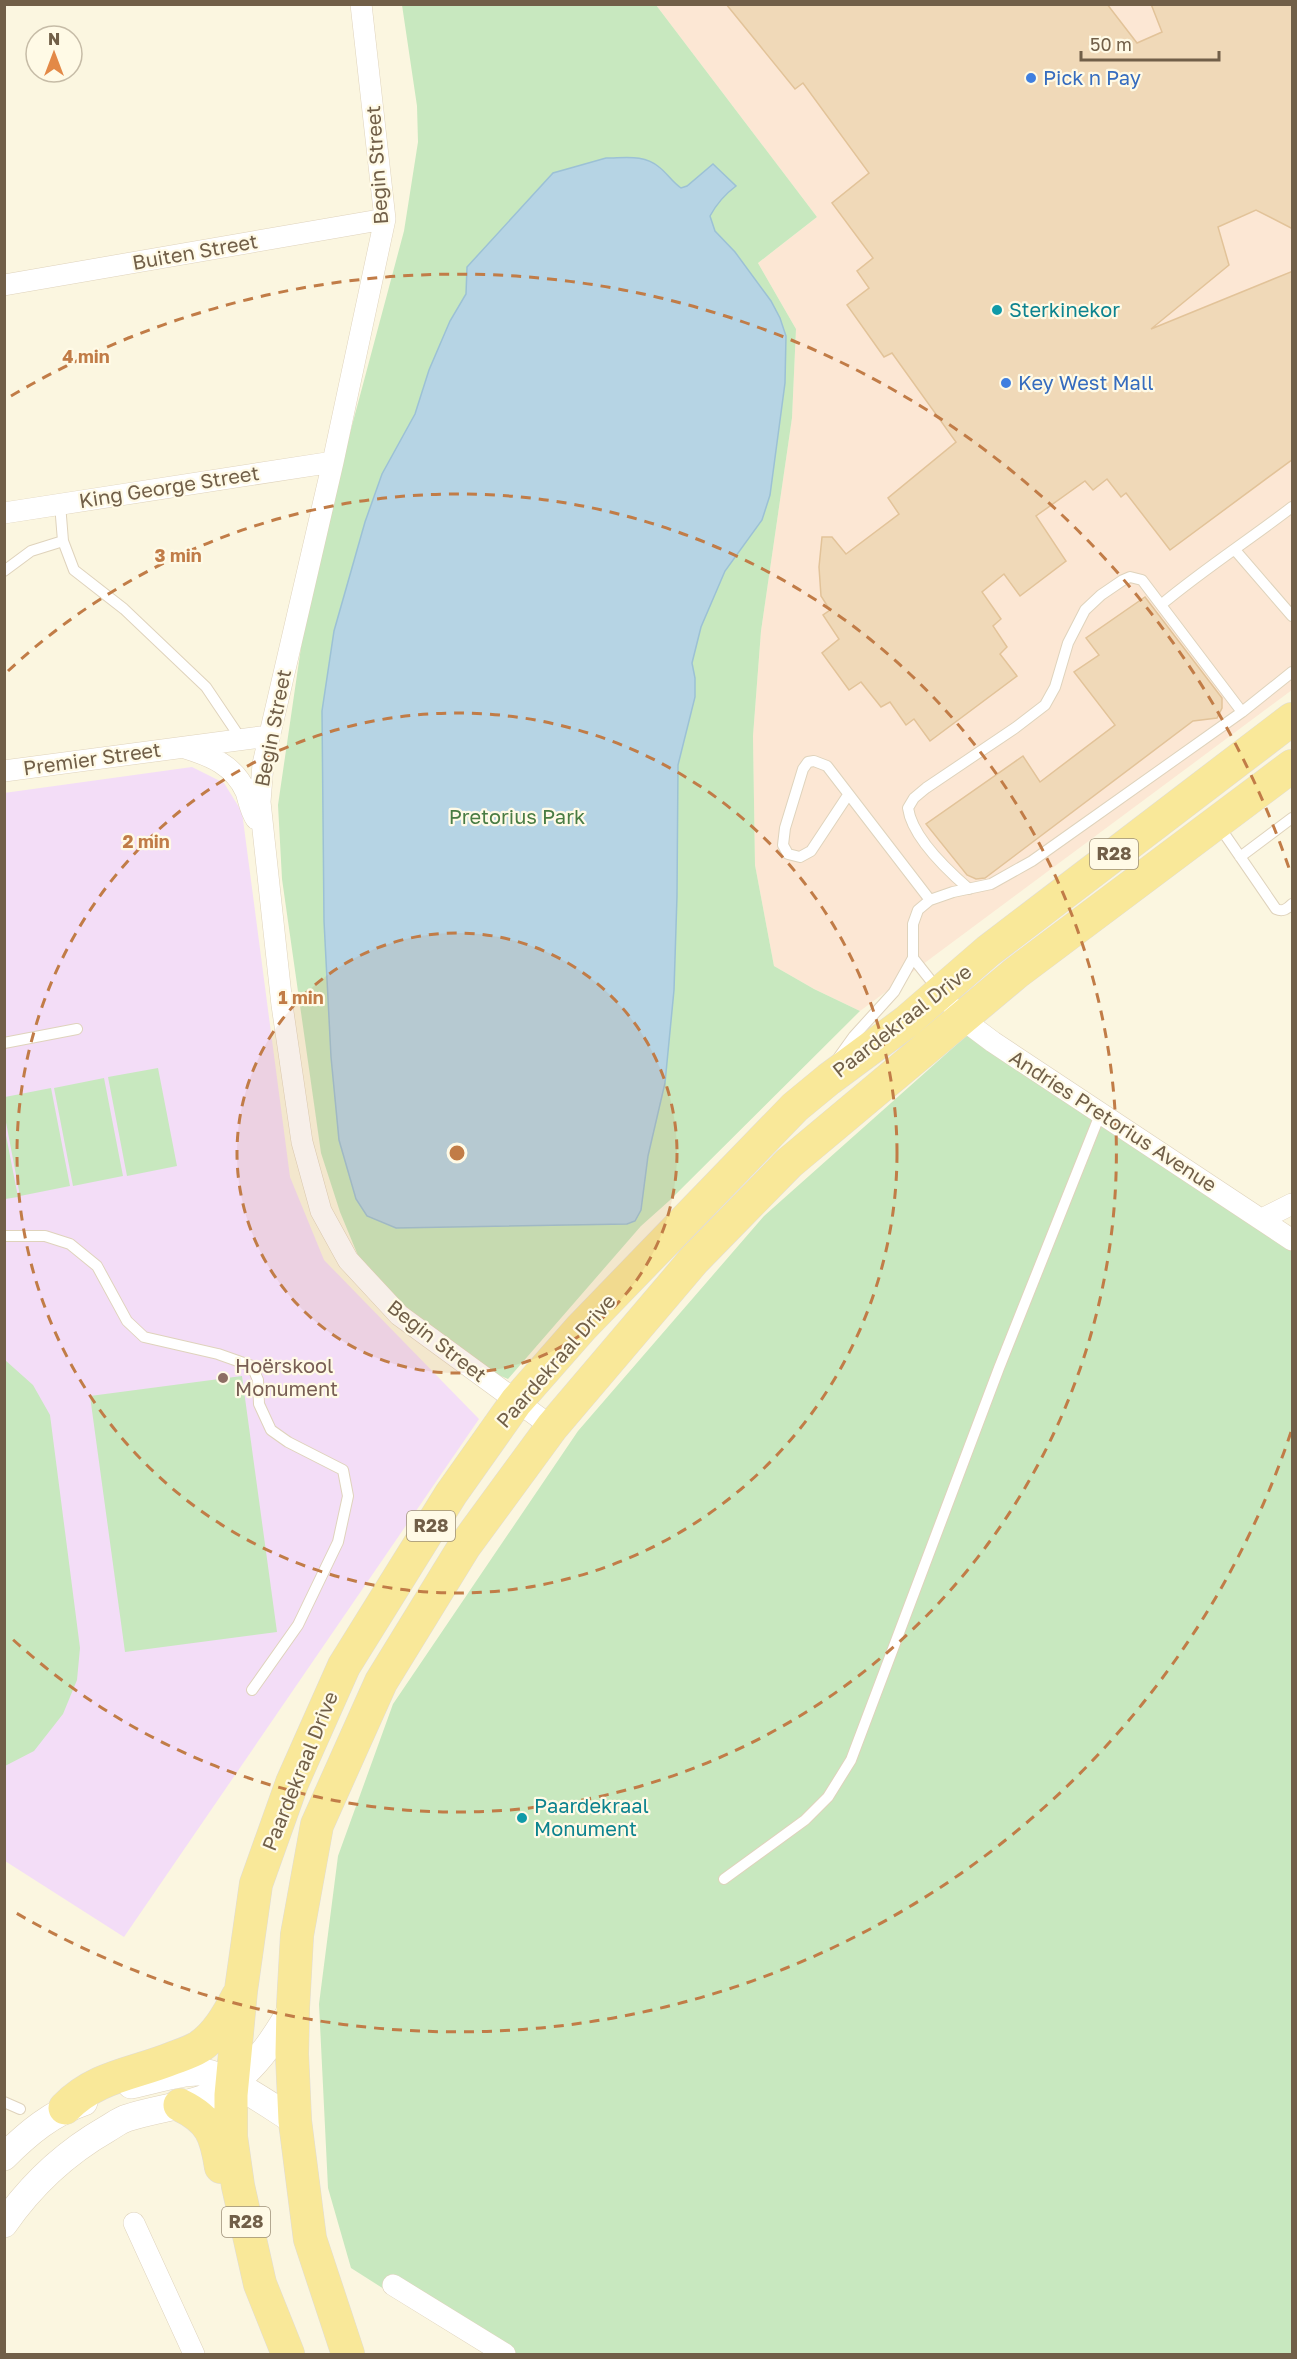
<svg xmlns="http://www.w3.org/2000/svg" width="1297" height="2359" font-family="'Golos Text',sans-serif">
<rect width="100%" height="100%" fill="#fbf6e0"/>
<path fill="#fce7d4" d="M 656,5 L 1292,5 L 1292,690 L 860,1011 L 814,989 L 774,966 L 755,865 L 753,736 L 761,631 L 792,418 L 796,329 L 758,263 L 817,217 Z"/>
<path fill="#f3ddf7" d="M 192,767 L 224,783 L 242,812 L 290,1177 L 324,1260 L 479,1419 L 124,1937 L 5,1861 L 4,793 Z"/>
<path fill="#c8e8bf" d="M 402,5 L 656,5 L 817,217 L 758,263 L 796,329 L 792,418 L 761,631 L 753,736 L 755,865 L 774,966 L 814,989 L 860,1011 L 669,1201 L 641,1226 L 508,1379 L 496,1374 L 413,1313 L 381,1285 L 359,1258 L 340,1212 L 321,1153 L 282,879 L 278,805 L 304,627 L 350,433 L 404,231 L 418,142 L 417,106 Z
M 982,1022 L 1292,1243 L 1292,2354 L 486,2354 L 351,2268 L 328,2188 L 319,2004 L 338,1856 L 393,1704 L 578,1431 L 764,1216 Z
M 158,1068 L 177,1166 L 127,1176 L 108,1077 Z
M 104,1078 L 123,1176 L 73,1186 L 54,1088 Z
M 51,1088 L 70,1186 L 20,1196 L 5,1117 L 5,1097 Z
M 4,1125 L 18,1197 L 5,1199 L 4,1199 Z
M 5,1360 L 33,1385 L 50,1415 L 80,1648 L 77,1680 L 63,1714 L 34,1751 L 5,1766 Z
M 242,1376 L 277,1632 L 125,1652 L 90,1396 Z"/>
<path fill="#b6d4e4" stroke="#9cc1d5" stroke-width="1.5" d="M 606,158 C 625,158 644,154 659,167 C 667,173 672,182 681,188 L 687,186 L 713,164 L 736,186 C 724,195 717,203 710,216 L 715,231 L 735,252 L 771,301 L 780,318 L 786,336 L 785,383 L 770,495 L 762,520 L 725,571 L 701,627 L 692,663 L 695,678 L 695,697 L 678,765 L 677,896 L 674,990 L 665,1083 L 648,1156 L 641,1210 L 635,1221 L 627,1224 L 396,1228 L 367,1216 L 356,1199 L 339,1140 L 331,1057 L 324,921 L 322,711 L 334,631 L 365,522 L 382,474 L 415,414 L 429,370 L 450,321 L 466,294 L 467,267 L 553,173 Z"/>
<path fill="#f0d9b8" stroke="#e2c399" stroke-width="1.5" d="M 726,4 L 1107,4 L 1137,43 L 1162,32 L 1151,4 L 1293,4 L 1293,229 L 1256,210 L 1218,227 L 1229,265 L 1151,329 L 1293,271 L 1293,459 L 1170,550 L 1126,493 L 1121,497 L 1107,479 L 1093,490 L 1085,481 L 1036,516 L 1066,561 L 1020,596 L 1004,574 L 982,592 L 1001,619 L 993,626 L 1007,647 L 1000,654 L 1017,676 L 930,741 L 914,719 L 906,725 L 890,702 L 881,707 L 861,682 L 849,690 L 822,653 L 839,639 L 823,615 L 830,610 L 821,596 L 819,567 L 822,537 L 832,537 L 846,554 L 899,514 L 888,498 L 956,442 L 892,353 L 884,357 L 847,305 L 869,288 L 857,271 L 873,258 L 832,203 L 869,173 L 803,83 L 795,89 Z
M 1145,597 L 1222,698 L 1222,708 L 1217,718 L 1193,721 L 985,878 L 976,879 L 967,875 L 926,824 L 1023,756 L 1040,782 L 1115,725 L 1074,672 L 1099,655 L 1086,638 Z"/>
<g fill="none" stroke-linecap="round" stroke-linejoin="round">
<defs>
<path id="service" d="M 60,504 L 63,541 L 74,570 L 124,609 L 206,687 L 241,739
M 1235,550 L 1292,616
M 4,571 L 31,551 L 63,541
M 1162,604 C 1204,569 1249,540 1292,507
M 1242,712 L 1292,672
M 848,795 L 811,851 L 800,857 L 788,854 L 783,845 L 785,828 L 803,769 L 808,762 L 814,761 L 827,766 L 930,900
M 1219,826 L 1276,909 C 1283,912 1287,909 1292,904
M 1240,857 L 1292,818
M 939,991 L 913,958 L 913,924 L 918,910 L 930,900 L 953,892 L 991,884 L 1032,861 L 1242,712 L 1142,580 L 1130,577 L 1123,580 L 1101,595 L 1085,610 L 1068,643 L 1055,687 L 1045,705 L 1015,728 L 926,788 L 914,798 L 908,808 C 912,837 947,870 969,889
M 4,1043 L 77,1029
M 839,1057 L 854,1036 L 894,992 L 913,958
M 4,1236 L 45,1236 L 70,1244 L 97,1266 L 127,1321 L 144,1337 L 218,1354 L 252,1366 L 258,1380 L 259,1404 L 271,1430 L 288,1442 L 343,1470 L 348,1496 L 338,1542 L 298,1625 L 252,1690
M 724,1879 L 805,1820 L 828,1797 L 851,1760 L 999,1368 L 1101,1112
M 4,2102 L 20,2109"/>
<path id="minor" d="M 361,4 L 385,219 L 333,462 L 263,764 L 260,802 L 282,1005 L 302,1142 L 321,1211 L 348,1260 L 399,1315 L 552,1427
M 4,285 L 385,219
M 4,513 L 333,462
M 185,748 C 211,756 234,765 246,792 C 249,801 250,810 256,819
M 4,771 L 268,736
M 954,1009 L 961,1018 L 993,1042 L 1292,1240
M 1262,1219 L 1292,1204
M 134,2223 L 194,2354
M 393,2285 L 505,2354"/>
<path id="tertiary" d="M 131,2085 C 152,2081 180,2071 200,2072 C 224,2072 273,2108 295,2121
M 4,2157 C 28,2133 52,2113 84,2102
M 4,2224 C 31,2185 67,2152 107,2129 C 114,2125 120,2120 127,2118 C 151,2110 178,2107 202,2099 C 245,2085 272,2044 293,2007"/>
<path id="primary" d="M 180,2105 C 211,2120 216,2135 221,2167
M 65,2108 C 96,2076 134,2074 173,2058 C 181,2055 191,2052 199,2047 C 217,2035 228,2015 238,1996
M 288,2354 L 260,2284 L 238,2186 L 231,2137 L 231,2095 L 241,1990 L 256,1884 L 292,1783 L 344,1666 L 451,1494 L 516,1402 L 581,1328 L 795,1107 L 829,1079 L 906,1022 L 988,951 L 1292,719
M 348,2354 L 310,2239 L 295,2121 L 292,2054 L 293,2007 L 297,1935 L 317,1825 L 381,1682 L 464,1547 L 552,1427 L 694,1260 L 789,1163 L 1016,973 L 1292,766"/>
</defs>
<use href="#service" stroke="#dfd3bc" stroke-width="12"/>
<use href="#minor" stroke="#dfd3bc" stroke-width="22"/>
<use href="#tertiary" stroke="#dfd3bc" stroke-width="28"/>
<use href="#primary" stroke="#e0dcd7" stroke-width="34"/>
<use href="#service" stroke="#fff" stroke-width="10"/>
<use href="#minor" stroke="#fff" stroke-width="21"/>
<use href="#tertiary" stroke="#fff" stroke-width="27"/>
<use href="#primary" stroke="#f9e899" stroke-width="33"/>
</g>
<circle cx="457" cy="1153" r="220" fill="#c17c47" fill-opacity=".12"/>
<g fill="none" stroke="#c17c47" stroke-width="3" stroke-dasharray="10 8">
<circle cx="457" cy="1153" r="220"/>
<circle cx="457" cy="1153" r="440"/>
<path d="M8 671A659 659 0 1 1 8 1635"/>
<path d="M1291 1432A879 879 0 0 1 11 1910M11 396A879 879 0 0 1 1291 874"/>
</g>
<g fill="#3f7fe0" stroke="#fffae6" stroke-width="2">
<circle cx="1031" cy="78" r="6"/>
<circle cx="1006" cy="383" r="6"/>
</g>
<g fill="#0f9aa8" stroke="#fffae6" stroke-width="2">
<circle cx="997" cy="310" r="6"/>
<circle cx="522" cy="1818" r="6"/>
</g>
<circle fill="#8d6e63" stroke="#fffae6" stroke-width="2" cx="223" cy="1378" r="6"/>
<g text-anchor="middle" stroke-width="4.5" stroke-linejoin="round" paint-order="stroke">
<g fill="#fffae6" stroke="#9c8e77" stroke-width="1.5">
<rect x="1090" y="839" width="48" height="30" rx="4.5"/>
<rect x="407" y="1511" width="48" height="30" rx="4.5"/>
<rect x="222" y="2207" width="48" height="30" rx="4.5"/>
</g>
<g font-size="18" font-weight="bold" fill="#715f48">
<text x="1114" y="860">R28</text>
<text x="431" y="1532">R28</text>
<text x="246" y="2228">R28</text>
</g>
<g font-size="20" fill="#366cbe" stroke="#fffae6" text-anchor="start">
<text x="1043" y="85">Pick n Pay</text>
<text x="1018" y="390">Key West Mall</text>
</g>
<g font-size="20" fill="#715f48" stroke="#fffae6">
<text transform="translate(377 165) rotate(-94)" y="7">Begin Street</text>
<text transform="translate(195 252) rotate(-10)" y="7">Buiten Street</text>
<text transform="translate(169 487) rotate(-9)" y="7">King George Street</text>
<text transform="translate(273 728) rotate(-79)" y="7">Begin Street</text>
<text transform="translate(92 759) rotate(-8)" y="7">Premier Street</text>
<text transform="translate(902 1021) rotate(-38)" y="7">Paardekraal Drive</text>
<text transform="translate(1113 1121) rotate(33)" y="7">Andries Pretorius Avenue</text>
<text transform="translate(437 1341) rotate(38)" y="7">Begin Street</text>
<text transform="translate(556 1361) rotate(-49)" y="7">Paardekraal Drive</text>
<text transform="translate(300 1771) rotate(-68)" y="7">Paardekraal Drive</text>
</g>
<g font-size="20" fill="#0d838f" stroke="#fffae6" text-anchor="start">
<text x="1009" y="317">Sterkinekor</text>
<text x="534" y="1813">Paardekraal<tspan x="534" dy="23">Monument</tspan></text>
</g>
<g font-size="20" fill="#497c43" stroke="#fffae6">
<text x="517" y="824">Pretorius Park</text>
</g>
<g font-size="20" fill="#785e54" stroke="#fffae6" text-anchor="start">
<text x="235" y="1373">Hoërskool<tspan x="235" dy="23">Monument</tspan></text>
</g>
</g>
<circle cx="457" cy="1153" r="9" fill="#c17c47" stroke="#fffae6" stroke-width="3"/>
<g font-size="18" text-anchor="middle" font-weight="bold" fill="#c17c47" stroke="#fffae6" stroke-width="4.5" stroke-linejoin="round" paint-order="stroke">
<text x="86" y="363">4 min</text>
<text x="178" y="562">3 min</text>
<text x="146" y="848">2 min</text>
<text x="301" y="1004">1 min</text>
</g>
<rect width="1297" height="2359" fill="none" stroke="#715f48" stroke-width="12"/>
<g transform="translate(54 54)"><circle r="28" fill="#fffae6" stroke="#c6bca7" stroke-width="1.5"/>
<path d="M0-4.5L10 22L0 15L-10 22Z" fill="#e38947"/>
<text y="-9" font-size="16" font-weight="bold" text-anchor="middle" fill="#715f48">N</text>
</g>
<path d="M1081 51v9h138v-9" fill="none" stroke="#715f48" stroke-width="3"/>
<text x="1090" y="51" font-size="18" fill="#715f48" stroke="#fffae6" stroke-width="4.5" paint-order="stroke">50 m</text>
</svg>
